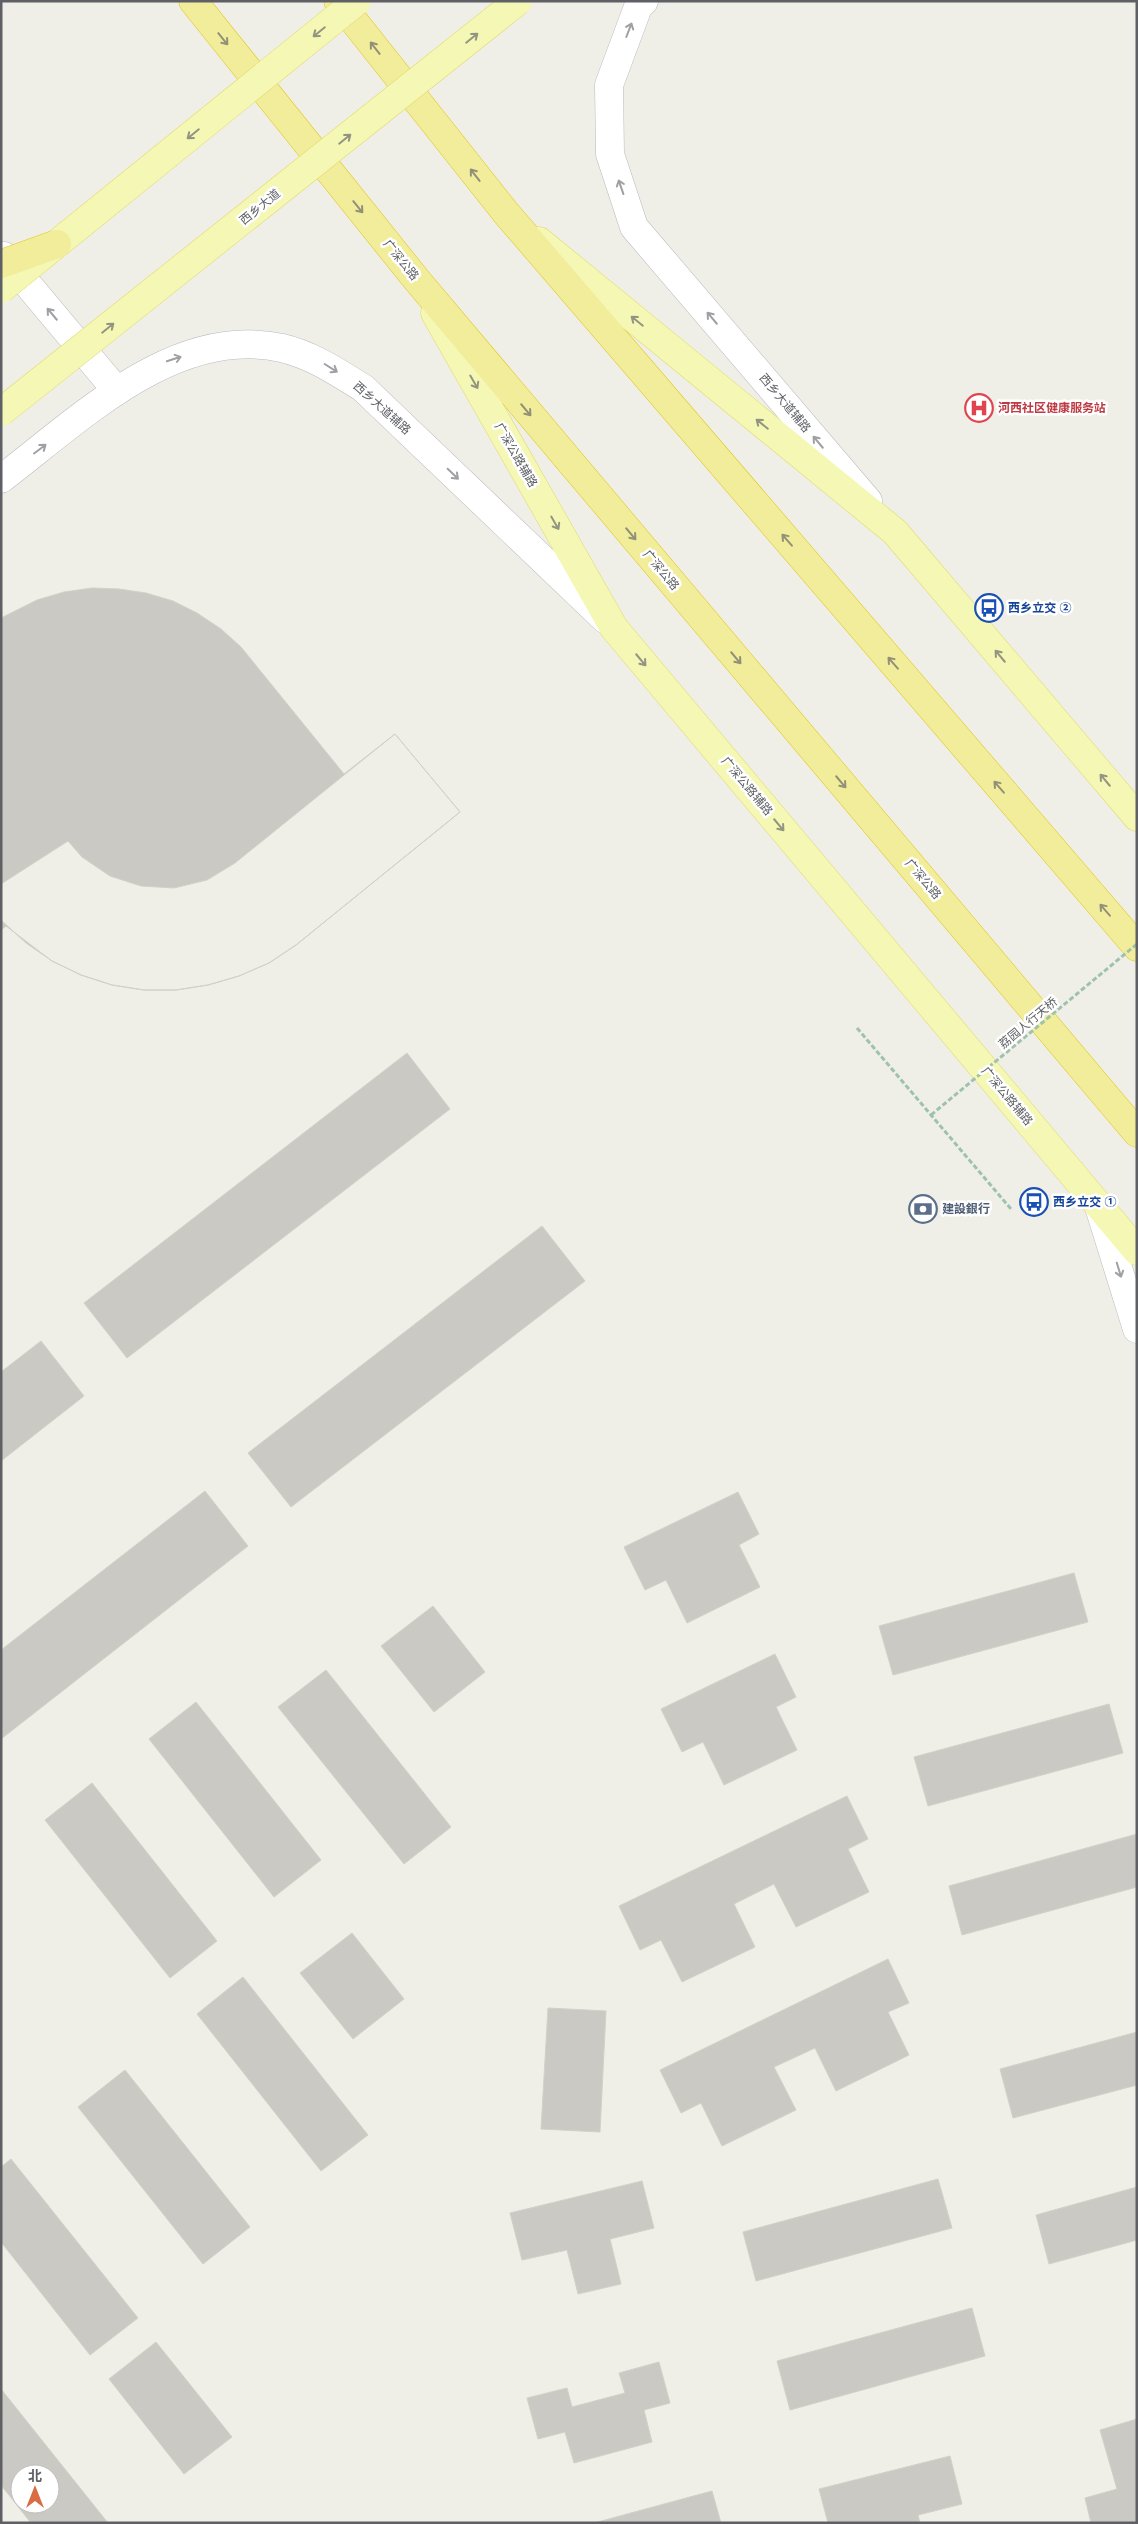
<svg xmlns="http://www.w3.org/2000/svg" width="1138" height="2524" font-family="Montserrat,'Noto Sans SC',sans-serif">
<rect width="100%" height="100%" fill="#efefe7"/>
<path fill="#cac9c3" stroke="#d3d1c6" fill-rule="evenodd" d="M 92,588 L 119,589 L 146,593 L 173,601 L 197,613 L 221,629 L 241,647 L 344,774 L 395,734 L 460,812 L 296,945 L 269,963 L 239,976 L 208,985 L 176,990 L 144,990 L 112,985 L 81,975 L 52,961 L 6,926 L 1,930 L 1,618 L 37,600 L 64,592 Z
M 395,734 L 460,812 L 296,945 L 269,963 L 239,976 L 208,985 L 176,990 L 144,990 L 112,985 L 81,975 L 52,961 L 26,943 L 1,920 L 1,884 L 68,841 L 82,857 L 110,876 L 141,886 L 174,888 L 207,880 L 235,863 Z
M 407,1053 L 450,1109 L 127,1358 L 84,1303 Z
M 542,1226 L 585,1281 L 291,1507 L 248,1453 Z
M 41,1341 L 84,1396 L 1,1461 L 1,1372 Z
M 205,1491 L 248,1546 L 1,1739 L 1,1650 Z
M 738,1492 L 759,1534 L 739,1545 L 760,1587 L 687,1623 L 666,1580 L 645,1590 L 624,1547 Z
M 1074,1573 L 1088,1622 L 893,1675 L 879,1626 Z
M 433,1606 L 485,1672 L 434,1712 L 381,1646 Z
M 775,1654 L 796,1697 L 776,1707 L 797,1750 L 724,1785 L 703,1742 L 682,1752 L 661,1709 Z
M 326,1670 L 451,1827 L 404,1864 L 278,1707 Z
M 196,1702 L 321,1860 L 274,1897 L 149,1739 Z
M 1109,1704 L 1123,1753 L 928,1806 L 914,1757 Z
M 92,1783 L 217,1941 L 170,1978 L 45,1820 Z
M 847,1796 L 868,1839 L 848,1849 L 869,1892 L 796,1927 L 774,1884 L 734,1904 L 755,1947 L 682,1982 L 661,1940 L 640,1950 L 619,1906 Z
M 1137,1834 L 1137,1887 L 962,1935 L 949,1886 Z
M 352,1933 L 404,1999 L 353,2039 L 300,1973 Z
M 888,1959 L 909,2003 L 888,2012 L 909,2055 L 836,2091 L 815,2048 L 774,2067 L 796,2110 L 722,2146 L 701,2103 L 681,2113 L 660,2070 Z
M 243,1977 L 368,2135 L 321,2171 L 197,2014 Z
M 548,2008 L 606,2011 L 600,2132 L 541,2129 Z
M 1137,2032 L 1137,2085 L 1013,2118 L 1000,2069 Z
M 125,2070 L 250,2227 L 203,2264 L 78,2107 Z
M 11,2159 L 138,2318 L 90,2355 L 1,2242 L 1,2167 Z
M 938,2179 L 952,2228 L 756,2281 L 743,2232 Z
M 642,2181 L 654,2228 L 610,2239 L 621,2284 L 578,2294 L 567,2250 L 522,2260 L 510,2213 Z
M 1137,2187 L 1137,2240 L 1049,2264 L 1036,2215 Z
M 972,2308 L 985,2356 L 790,2410 L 777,2361 Z
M 156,2342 L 232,2437 L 184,2474 L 109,2379 Z
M 659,2362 L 670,2403 L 644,2410 L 652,2442 L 574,2463 L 565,2432 L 538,2439 L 527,2398 L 567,2388 L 572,2407 L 625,2393 L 619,2373 Z
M 1,2389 L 108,2523 L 31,2523 L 1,2485 ZM 20,2474 L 50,2474 L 50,2504 L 20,2504 Z
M 1137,2419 L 1137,2523 L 1091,2523 L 1085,2498 L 1117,2489 L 1100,2430 Z
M 950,2456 L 962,2504 L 918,2515 L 920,2523 L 828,2523 L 819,2489 Z
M 712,2491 L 721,2523 L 594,2523 Z"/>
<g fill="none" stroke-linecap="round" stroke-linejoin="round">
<defs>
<path id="minor" d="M 644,1 L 638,7 L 609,85 L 610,154 L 634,227 L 868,501
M 4,256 L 117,391
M 1,479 C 79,420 175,324 282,348 C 312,355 337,372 363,388 L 605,619
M 1099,1207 L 1137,1329"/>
<path id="major" d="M 539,241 L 895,532 L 1137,817
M 435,313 L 614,628 L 1137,1251"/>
<path id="highway" d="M 193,1 L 416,279 L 1137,1133
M 338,1 L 506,213 L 1137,947"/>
</defs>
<use href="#minor" stroke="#b9babf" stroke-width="29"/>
<use href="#major" stroke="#e3d96b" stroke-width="29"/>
<use href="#highway" stroke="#dec718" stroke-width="29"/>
<path stroke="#9fc1b0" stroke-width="3" stroke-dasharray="5 2.5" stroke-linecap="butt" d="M 857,1028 L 1011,1209"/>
<use href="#minor" stroke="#fff" stroke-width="28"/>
<use href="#major" stroke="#f5f7b4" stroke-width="28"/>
<use href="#highway" stroke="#f2ed9a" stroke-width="28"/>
<defs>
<path id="major-bridge" d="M 1,289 L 357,1
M 1,412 L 518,1"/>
<path id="highway-bridge" d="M 1,264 L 57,244"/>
</defs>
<use href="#major-bridge" stroke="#e3d96b" stroke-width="29" stroke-linecap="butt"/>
<use href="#highway-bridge" stroke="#dec718" stroke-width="29" stroke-linecap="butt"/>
<path stroke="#9fc1b0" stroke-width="3" stroke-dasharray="5 2.5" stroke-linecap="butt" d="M 931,1115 L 1137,944"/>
<use href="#major-bridge" stroke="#f5f7b4" stroke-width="28"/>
<use href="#highway-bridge" stroke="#f2ed9a" stroke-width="28"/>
</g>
<defs><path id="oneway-shaft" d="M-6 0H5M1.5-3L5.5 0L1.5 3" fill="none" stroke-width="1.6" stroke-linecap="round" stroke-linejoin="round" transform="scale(1.25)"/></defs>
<g stroke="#9ea0a3">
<use href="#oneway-shaft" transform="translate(629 30) rotate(-69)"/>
<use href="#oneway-shaft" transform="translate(621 187) rotate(-109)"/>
<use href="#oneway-shaft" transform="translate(52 314) rotate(-130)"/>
<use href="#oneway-shaft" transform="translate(712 318) rotate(-130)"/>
<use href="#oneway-shaft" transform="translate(174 359) rotate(-18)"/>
<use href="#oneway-shaft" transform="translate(331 368) rotate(32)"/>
<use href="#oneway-shaft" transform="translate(818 442) rotate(-130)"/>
<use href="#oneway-shaft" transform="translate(40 449) rotate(-37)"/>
<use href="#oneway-shaft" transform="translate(453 474) rotate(44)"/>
<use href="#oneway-shaft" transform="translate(1119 1270) rotate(73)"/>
</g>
<g stroke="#939581">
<use href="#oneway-shaft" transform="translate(319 32) rotate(141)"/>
<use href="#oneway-shaft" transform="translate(472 38) rotate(-39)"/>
<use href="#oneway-shaft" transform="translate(193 134) rotate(141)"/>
<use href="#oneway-shaft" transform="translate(345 139) rotate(-39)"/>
<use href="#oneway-shaft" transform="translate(637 321) rotate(-141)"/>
<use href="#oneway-shaft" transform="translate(108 328) rotate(-39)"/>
<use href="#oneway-shaft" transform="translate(474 382) rotate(60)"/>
<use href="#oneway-shaft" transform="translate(762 424) rotate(-141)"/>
<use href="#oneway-shaft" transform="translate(555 523) rotate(60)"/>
<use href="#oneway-shaft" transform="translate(1000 656) rotate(-130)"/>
<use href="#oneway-shaft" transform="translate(641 660) rotate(50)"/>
<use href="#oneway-shaft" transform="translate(1105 780) rotate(-130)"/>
<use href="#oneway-shaft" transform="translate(779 825) rotate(50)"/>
</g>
<g stroke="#929178">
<use href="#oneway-shaft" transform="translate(223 39) rotate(51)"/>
<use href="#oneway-shaft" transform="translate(375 48) rotate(-128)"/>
<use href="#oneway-shaft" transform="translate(475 175) rotate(-128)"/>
<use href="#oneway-shaft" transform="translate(358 207) rotate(51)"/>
<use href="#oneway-shaft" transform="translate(526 410) rotate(50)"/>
<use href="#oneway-shaft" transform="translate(631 534) rotate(50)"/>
<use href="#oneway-shaft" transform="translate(787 540) rotate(-131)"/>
<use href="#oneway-shaft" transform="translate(736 658) rotate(50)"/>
<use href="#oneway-shaft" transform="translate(893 663) rotate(-131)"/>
<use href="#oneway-shaft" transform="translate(841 782) rotate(50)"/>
<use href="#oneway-shaft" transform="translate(999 787) rotate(-131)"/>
<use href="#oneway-shaft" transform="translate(1105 910) rotate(-131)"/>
</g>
<defs>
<symbol id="hospital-ring" viewBox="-11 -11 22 22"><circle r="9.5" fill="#fff" stroke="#e0444e" stroke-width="1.5"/><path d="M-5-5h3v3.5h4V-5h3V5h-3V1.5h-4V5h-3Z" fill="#e0444e"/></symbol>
<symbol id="bus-ring" viewBox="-11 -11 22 22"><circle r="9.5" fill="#fff" stroke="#1a4fb4" stroke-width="1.5"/><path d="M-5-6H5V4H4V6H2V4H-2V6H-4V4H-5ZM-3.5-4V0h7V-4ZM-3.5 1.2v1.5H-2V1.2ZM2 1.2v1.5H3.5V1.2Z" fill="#1a4fb4"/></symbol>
<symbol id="bank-ring" viewBox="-11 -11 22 22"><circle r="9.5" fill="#fff" stroke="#5c6f8a" stroke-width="1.5"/><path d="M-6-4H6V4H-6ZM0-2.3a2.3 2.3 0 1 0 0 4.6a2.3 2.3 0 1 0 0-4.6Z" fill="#5c6f8a"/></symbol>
</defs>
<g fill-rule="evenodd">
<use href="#hospital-ring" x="963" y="392" width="32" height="32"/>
<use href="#bus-ring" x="973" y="592" width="32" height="32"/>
<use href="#bus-ring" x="1018" y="1186" width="32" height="32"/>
<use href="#bank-ring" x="907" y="1193" width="32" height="32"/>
</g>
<g text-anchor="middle" stroke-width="5" stroke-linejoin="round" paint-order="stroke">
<g font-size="12" fill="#5e6065" stroke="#fff">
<text transform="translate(260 207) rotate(-39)" y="4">西乡大道</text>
<text transform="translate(401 260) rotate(51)" y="4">广深公路</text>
<text transform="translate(785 403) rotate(50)" y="4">西乡大道辅路</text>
<text transform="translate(382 408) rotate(42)" y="4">西乡大道辅路</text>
<text transform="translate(516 455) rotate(60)" y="4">广深公路辅路</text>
<text transform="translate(661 570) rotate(50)" y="4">广深公路</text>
<text transform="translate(747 786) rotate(50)" y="4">广深公路辅路</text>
<text transform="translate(923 879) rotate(50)" y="4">广深公路</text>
<text transform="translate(1028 1023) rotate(-40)" y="4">荔园人行天桥</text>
<text transform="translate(1007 1096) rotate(50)" y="4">广深公路辅路</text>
</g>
<g font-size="12" font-weight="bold" fill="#be3a42" stroke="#fff" text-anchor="start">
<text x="998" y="412">河西社区健康服务站</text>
</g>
<g font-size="12" font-weight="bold" fill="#164399" stroke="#fff" text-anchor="start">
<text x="1008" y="612">西乡立交 ②</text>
<text x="1053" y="1206">西乡立交 ①</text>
</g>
<g font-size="12" font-weight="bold" fill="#4e5e75" stroke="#fff" text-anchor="start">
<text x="942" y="1213">建設銀行</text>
</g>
</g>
<rect width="1138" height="2524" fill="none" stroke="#5e6065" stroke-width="5"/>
<g transform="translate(35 2489)"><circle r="24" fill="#ffffff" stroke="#bfbfc1"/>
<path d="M0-4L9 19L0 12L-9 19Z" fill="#d86c44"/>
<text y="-8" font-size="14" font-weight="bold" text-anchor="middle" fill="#5e6065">北</text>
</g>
</svg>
